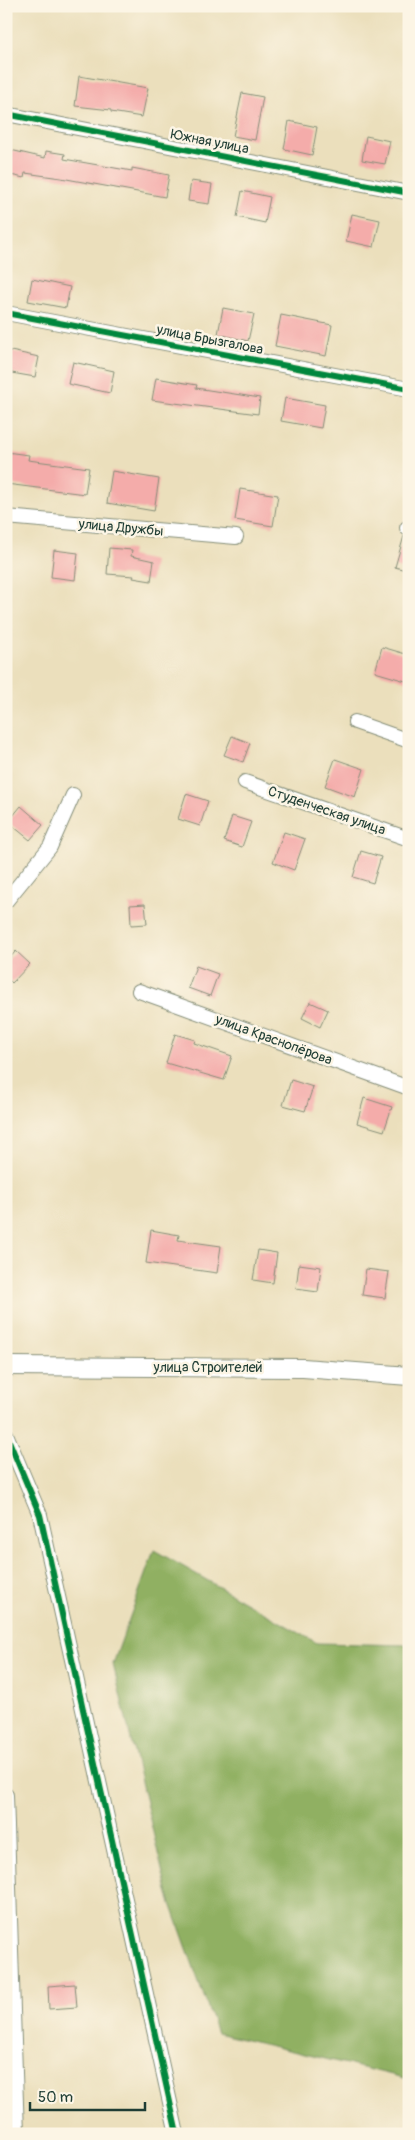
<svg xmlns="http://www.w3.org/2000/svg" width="415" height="2140" font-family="Pangolin,sans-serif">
<rect width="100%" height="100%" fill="#fcf5e5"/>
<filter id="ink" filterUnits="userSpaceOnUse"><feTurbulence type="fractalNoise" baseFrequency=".02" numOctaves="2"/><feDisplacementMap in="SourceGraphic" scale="10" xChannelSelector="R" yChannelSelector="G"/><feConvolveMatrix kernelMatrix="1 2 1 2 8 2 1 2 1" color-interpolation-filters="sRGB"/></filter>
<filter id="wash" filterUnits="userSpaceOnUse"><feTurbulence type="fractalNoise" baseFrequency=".0096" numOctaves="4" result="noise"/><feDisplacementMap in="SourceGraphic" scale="20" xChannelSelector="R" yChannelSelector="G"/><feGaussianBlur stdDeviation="1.12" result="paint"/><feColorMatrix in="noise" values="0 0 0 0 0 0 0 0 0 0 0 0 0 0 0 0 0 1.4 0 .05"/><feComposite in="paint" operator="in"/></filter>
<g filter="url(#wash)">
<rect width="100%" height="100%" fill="#ebdfbc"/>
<path fill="#90b062" stroke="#58764b" d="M 154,1550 L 317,1643 L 409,1645 L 409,2079 L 217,2033 L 168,1895 L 113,1664 Z"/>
<g id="blocks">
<path fill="#f4acaa" d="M 79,76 L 148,88 L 142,117 L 111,112 L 111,110 L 75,106 Z
M 242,93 L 263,97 L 255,140 L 233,136 Z
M 289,121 L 317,127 L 312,155 L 284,149 Z
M 366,136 L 390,141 L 385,164 L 362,160 Z
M 6,149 L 45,158 L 46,151 L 65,154 L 64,159 L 132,171 L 132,168 L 169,175 L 165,197 L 61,178 L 25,173 L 24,178 L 6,174 Z
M 191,181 L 212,184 L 209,204 L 188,201 Z
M 242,191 L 270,197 L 265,223 L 237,217 Z
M 352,214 L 380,220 L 374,247 L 346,241 Z
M 32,279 L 70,287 L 66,308 L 28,301 Z
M 223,308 L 254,314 L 248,341 L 218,334 Z
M 281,315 L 332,325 L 326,356 L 275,346 Z
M 6,350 L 39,357 L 35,377 L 6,372 Z
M 73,362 L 114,371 L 110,393 L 68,384 Z
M 156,378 L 197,385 L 196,388 L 260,398 L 258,414 L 152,400 Z
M 285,398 L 325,405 L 321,428 L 281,421 Z
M 6,452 L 29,455 L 28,460 L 89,468 L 85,494 L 6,484 Z
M 112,471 L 159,479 L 154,511 L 107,503 Z
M 240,489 L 278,495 L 273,526 L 235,520 Z
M 404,536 L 409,537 L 409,571 L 395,567 Z
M 109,548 L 132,550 L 131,556 L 154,561 L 151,581 L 133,578 L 134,576 L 107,574 Z
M 54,550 L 78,553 L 75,580 L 51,577 Z
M 382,647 L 409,655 L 409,682 L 375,672 Z
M 232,736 L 250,743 L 243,762 L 224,755 Z
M 335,759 L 364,769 L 355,797 L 325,786 Z
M 186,794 L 208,801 L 200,826 L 178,819 Z
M 21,806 L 43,825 L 30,840 L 8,822 Z
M 232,816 L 251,822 L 242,847 L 224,841 Z
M 284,832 L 305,839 L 294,870 L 273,862 Z
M 361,851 L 381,857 L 373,883 L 353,877 Z
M 145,904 L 147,924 L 131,925 L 130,905 Z
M 16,951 L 30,964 L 12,983 L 6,977 L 6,962 Z
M 196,966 L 218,974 L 210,996 L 188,988 Z
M 310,1002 L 328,1010 L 320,1027 L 302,1018 Z
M 175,1034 L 195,1040 L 194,1043 L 232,1056 L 224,1080 L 166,1063 Z
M 291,1080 L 313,1087 L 305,1111 L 283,1105 Z
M 364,1098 L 392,1107 L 384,1131 L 357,1123 Z
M 151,1230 L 179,1235 L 178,1240 L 221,1246 L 217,1273 L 146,1263 Z
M 258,1250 L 277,1253 L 273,1283 L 253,1280 Z
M 299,1264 L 321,1267 L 318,1292 L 296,1289 Z
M 366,1269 L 389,1272 L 385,1298 L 362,1295 Z
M 75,1984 L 77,2007 L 49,2009 L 48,1986 Z"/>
</g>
</g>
<g filter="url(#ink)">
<use href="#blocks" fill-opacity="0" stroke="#858e78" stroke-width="1"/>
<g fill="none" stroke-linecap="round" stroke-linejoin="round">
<defs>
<path id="minor" d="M 6,114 L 409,193
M 6,313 L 409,389
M 6,517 L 236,537
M 407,528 L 409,528
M 355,722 L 409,741
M 245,782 L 409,839
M 6,901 L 50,847 L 73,795
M 139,991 L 409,1088
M 6,1434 L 40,1515 L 177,2134
M 6,1795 L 17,2134"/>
<path id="tertiary" d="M 6,1366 L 303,1368 L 409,1376"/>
</defs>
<use href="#minor" stroke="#858e78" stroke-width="16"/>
<use href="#tertiary" stroke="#858e78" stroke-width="20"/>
<use href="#minor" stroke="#fff" stroke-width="14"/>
<use href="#tertiary" stroke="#fff" stroke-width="18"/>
<defs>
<path id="cycleway" d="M 6,114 L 409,193
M 6,313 L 409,389
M 6,1434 L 40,1515 L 177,2134"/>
</defs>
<use href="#cycleway" stroke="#fcf5e5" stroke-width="9"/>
<use href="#cycleway" stroke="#00873e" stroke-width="6"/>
</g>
</g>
<g text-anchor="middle" stroke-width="5" stroke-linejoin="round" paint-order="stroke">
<g font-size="14" fill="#1f3d34" stroke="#fcf5e5">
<text transform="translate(210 141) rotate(11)" y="5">Южная улица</text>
<text transform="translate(210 339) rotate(11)" y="5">улица Брызгалова</text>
<text transform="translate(121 527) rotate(5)" y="5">улица Дружбы</text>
<text transform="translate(327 810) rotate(19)" y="5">Студенческая улица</text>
<text transform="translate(274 1039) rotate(20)" y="5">улица Краснопёрова</text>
<text x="208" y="1372">улица Строителей</text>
</g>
</g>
<rect width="415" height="2140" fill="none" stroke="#fcf5e5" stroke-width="25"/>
<path d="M30 2102v8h115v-8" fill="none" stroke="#1f3d34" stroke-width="2.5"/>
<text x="38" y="2102" font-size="15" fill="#1f3d34" stroke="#fcf5e5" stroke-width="4" paint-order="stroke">50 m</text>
</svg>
